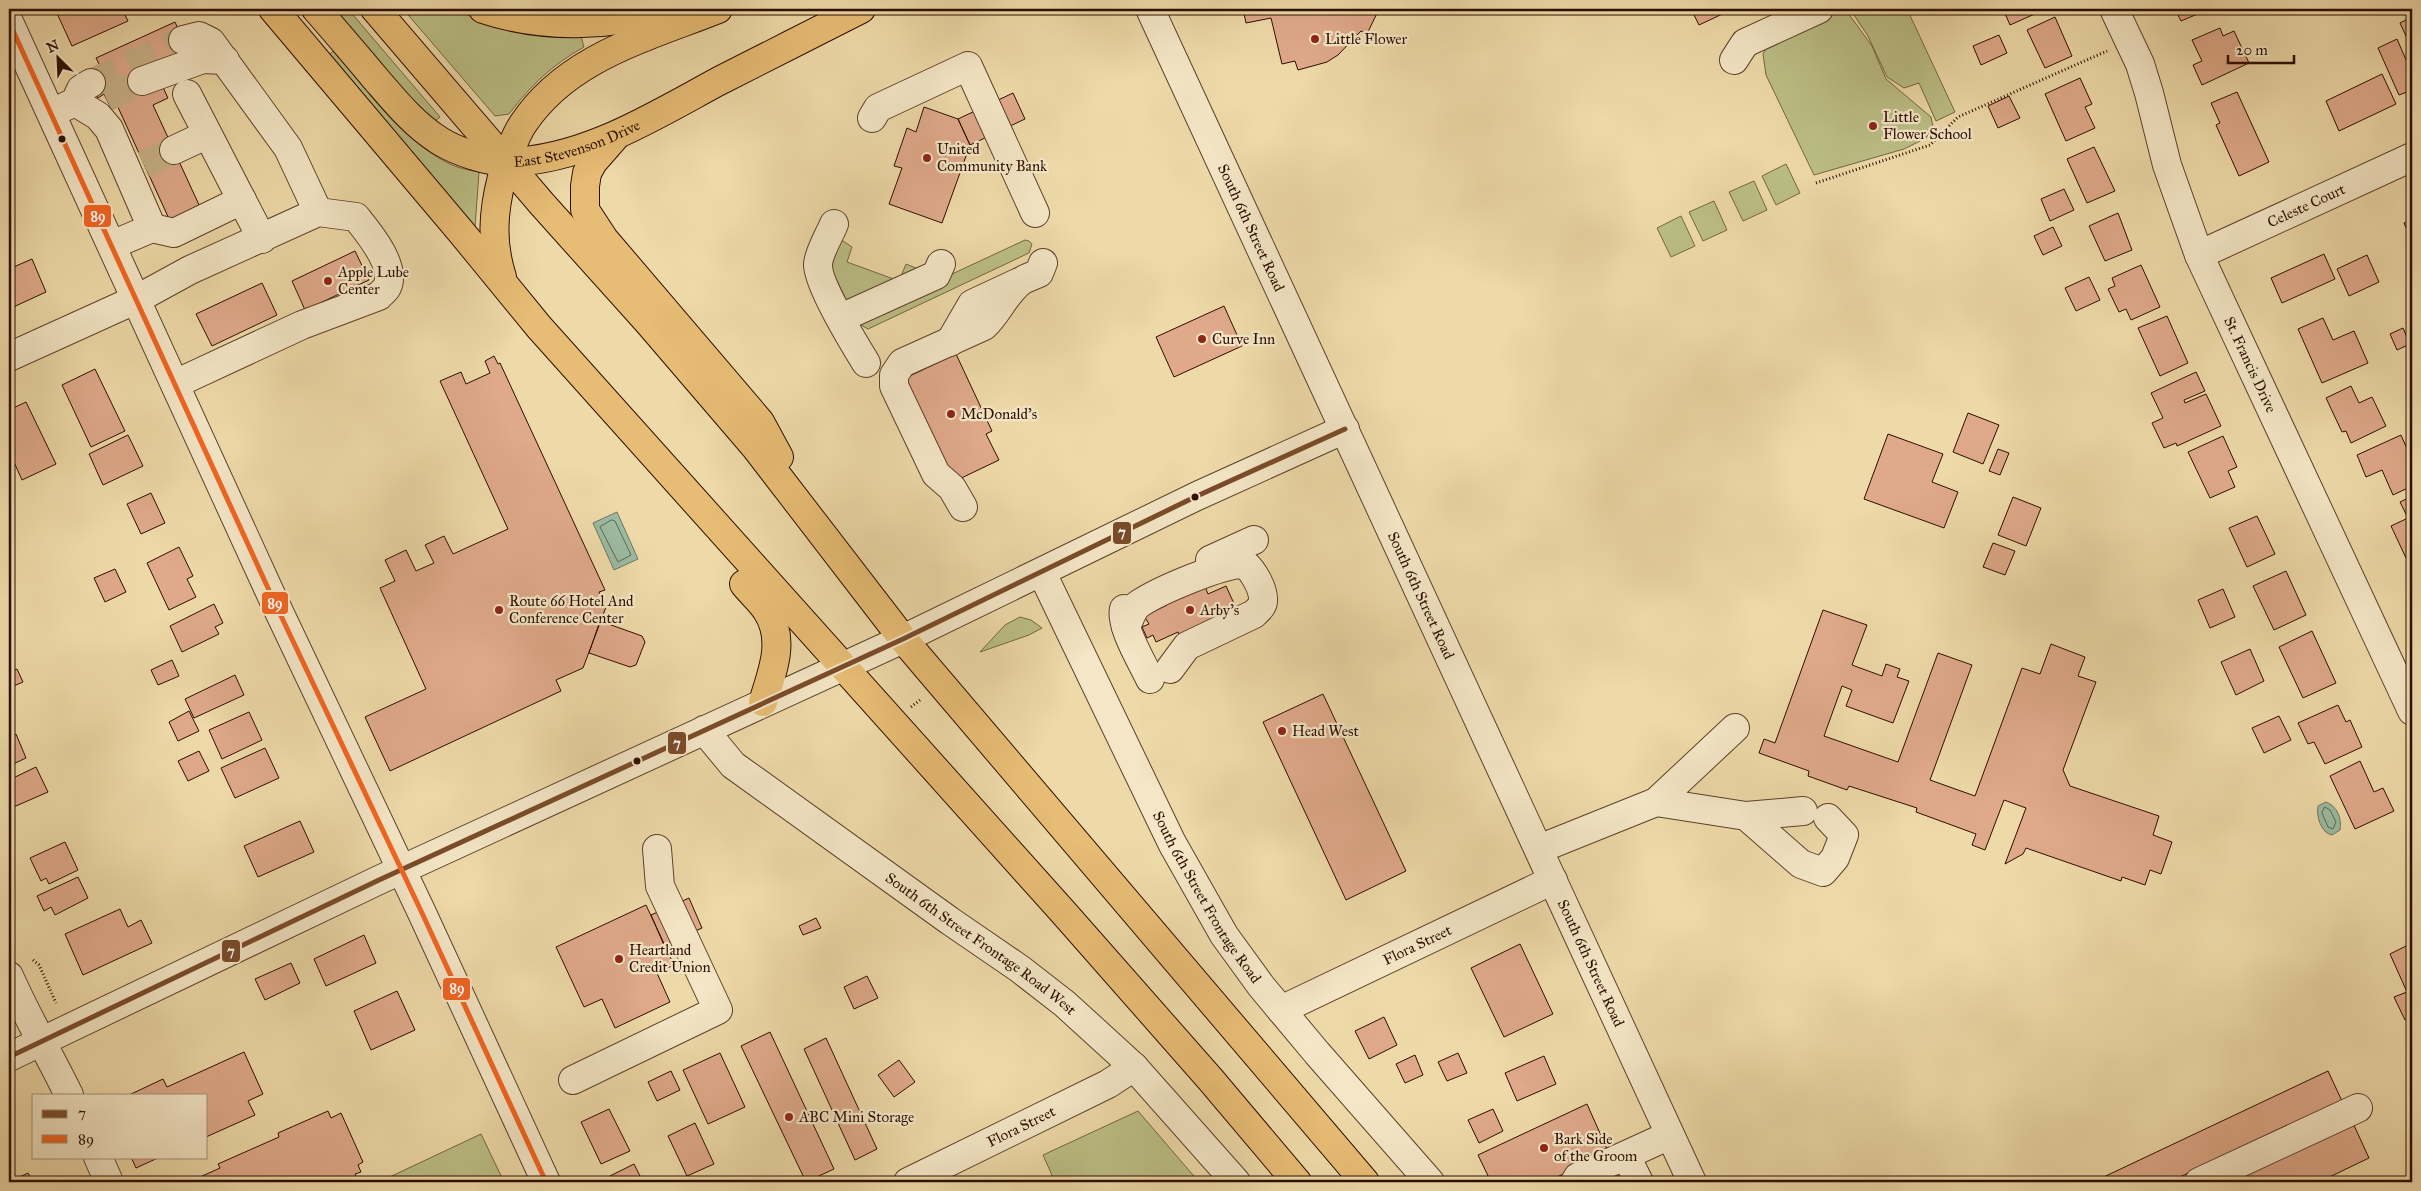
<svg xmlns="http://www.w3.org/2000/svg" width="2421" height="1191" font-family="'IM FELL Great Primer',serif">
<rect width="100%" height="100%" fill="#eed9a8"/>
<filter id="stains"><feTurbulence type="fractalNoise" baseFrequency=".004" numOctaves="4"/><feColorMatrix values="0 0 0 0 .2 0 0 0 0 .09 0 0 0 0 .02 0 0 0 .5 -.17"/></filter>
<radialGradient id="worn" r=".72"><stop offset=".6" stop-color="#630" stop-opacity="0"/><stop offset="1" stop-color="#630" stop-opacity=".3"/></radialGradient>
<path fill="#bbbe85" stroke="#746642" d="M 335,9 L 348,9 L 440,117 L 435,121 L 412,100 Z
M 403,9 L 451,9 L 478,19 L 580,33 L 584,47 C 551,66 532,84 509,114 L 495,116 Z
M 1841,9 L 1845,9 L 1872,46 L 1886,79 L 1931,117 L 1933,127 L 1926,138 L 1904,149 L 1814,175 L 1766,75 L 1763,54 L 1771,39 Z
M 1850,9 L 1907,9 L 1955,112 L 1936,121 L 1919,83 L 1904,88 L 1887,77 L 1868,36 Z
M 333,51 C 367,90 400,138 446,162 C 456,168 469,170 479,172 L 475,227 L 330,54 Z
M 1786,164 L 1800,193 L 1776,205 L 1762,176 Z
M 1754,181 L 1767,210 L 1743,221 L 1729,192 Z
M 1714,201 L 1727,230 L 1703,241 L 1689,212 Z
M 1681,216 L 1695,246 L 1671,257 L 1657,228 Z
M 1025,240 L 1029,241 L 1032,244 L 1029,253 L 868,329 L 861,325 L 862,316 Z
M 843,241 L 852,247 L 847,262 L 899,281 L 906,264 L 918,269 L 918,273 L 858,302 L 847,301 L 831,269 L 838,243 Z
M 1020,617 L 1031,620 L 1042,628 L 1029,635 L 980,652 L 1005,625 Z
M 1138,1111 L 1199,1182 L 1055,1182 L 1043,1155 Z
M 481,1134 L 504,1182 L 379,1182 Z"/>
<path fill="#9bbba2" stroke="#6f7661" d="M 617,512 L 638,559 L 614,570 L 593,523 Z
M 2326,802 C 2337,806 2342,818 2340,830 L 2332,835 C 2321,833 2316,816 2318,806 Z"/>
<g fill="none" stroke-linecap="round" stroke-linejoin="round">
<path stroke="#646451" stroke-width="1" d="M 612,520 L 615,521 L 631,555 L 618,562 L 600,527 Z
M 2325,807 L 2330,810 L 2336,822 L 2333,829 L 2328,827 L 2322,813 Z"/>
</g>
<path fill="#dfa98a" stroke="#2c0e00" d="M 55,9 L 122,9 L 128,21 L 72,46 Z
M 1243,9 L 1379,9 L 1367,34 L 1361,31 L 1338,55 L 1327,62 L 1298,70 L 1295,61 L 1282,64 L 1271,18 L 1246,23 Z
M 1691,9 L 1733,9 L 1699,25 Z
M 2003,9 L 2046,9 L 2010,25 Z
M 2175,9 L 2207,9 L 2207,10 L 2181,21 Z
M 2055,17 L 2072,56 L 2045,68 L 2027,30 Z
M 2412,17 L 2412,47 L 2411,47 L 2400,23 Z
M 175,22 L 190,55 L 160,81 L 168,98 L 153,105 L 200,207 L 170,221 L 117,105 L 111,108 L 104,94 L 98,98 L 86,73 L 100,66 L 96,58 Z
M 2220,28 L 2223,36 L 2234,31 L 2249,63 L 2202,85 L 2193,65 L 2202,61 L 2192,40 Z
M 1999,35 L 2007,53 L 1981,65 L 1973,46 Z
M 2397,39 L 2407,62 L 2412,59 L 2412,90 L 2399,95 L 2378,48 Z
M 2382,74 L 2396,104 L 2339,131 L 2326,101 Z
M 2080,78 L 2092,104 L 2085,107 L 2095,128 L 2066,141 L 2045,94 Z
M 2237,92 L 2269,162 L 2239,176 L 2216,125 L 2220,123 L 2211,103 Z
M 1013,93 L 1025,119 L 970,145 L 958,119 Z
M 2009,96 L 2020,118 L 1998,128 L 1988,106 Z
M 924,107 L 958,119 L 970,145 L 942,223 L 889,204 L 902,168 L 894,166 L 907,128 L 916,132 Z
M 2094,147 L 2115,191 L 2087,203 L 2067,159 Z
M 2064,189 L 2074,210 L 2050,221 L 2041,199 Z
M 2118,213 L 2132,250 L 2105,261 L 2089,226 Z
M 2412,219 L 2412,242 L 2404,223 Z
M 2053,227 L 2062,246 L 2043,255 L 2034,236 Z
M 355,251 L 369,280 L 305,310 L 292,281 Z
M 2324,254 L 2335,279 L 2282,303 L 2271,278 Z
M 2367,255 L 2379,282 L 2349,296 L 2337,269 Z
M 32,259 L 46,292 L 9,309 L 9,269 Z
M 2141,265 L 2160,307 L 2131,320 L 2126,309 L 2119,312 L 2108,289 L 2115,286 L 2112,278 Z
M 2089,277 L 2100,300 L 2076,311 L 2065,288 Z
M 262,283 L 277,315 L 212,346 L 196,314 Z
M 1224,306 L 1242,346 L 1174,377 L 1156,337 Z
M 2167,316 L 2188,363 L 2160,376 L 2138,328 Z
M 2323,318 L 2333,340 L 2354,331 L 2368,363 L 2322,383 L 2298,329 Z
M 2403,328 L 2410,344 L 2397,350 L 2390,334 Z
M 956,354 L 992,431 L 986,434 L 999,460 L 953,482 L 897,382 Z
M 494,356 L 498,364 L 500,363 L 605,590 L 599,592 L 606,607 L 583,668 L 556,680 L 561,691 L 390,771 L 365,717 L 426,689 L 380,588 L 395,581 L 385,560 L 406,550 L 416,571 L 434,563 L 425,545 L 444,536 L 453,554 L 508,529 L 440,381 L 461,372 L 466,384 L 490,373 L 485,361 Z
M 95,369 L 125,431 L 91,447 L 62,385 Z
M 2196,372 L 2205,391 L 2184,400 L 2185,403 L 2206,394 L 2221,426 L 2177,446 L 2176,443 L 2164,448 L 2152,423 L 2163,418 L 2151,393 Z
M 2351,386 L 2359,403 L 2372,397 L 2386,426 L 2351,443 L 2346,431 L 2342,432 L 2326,398 Z
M 26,402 L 56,464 L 22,480 L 9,451 L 9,410 Z
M 1968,413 L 1999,425 L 1983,464 L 1953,452 Z
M 1888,434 L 1943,454 L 1932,482 L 1958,492 L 1944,528 L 1864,499 Z
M 128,435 L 143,466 L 103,485 L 89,454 Z
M 2401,435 L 2412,460 L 2412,486 L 2393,495 L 2382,470 L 2366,477 L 2357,455 Z
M 2223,436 L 2237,467 L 2228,471 L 2235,487 L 2210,498 L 2188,452 Z
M 1998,449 L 2009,453 L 2000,475 L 1989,471 Z
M 151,493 L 165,523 L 141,534 L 127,504 Z
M 2412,496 L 2412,555 L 2406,558 L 2391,526 L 2408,518 L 2400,502 Z
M 2013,497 L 2041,508 L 2026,546 L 1998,535 Z
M 2257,516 L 2275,554 L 2247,567 L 2229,528 Z
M 1993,543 L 2015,551 L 2005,575 L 1983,567 Z
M 179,547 L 193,576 L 187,579 L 196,597 L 169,610 L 147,563 Z
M 115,569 L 126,592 L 105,602 L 94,578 Z
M 2286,571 L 2306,615 L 2274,630 L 2253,586 Z
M 1204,584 L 1208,594 L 1226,586 L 1237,610 L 1180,637 L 1178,632 L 1156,642 L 1153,635 L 1147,638 L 1142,627 L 1149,624 L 1144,616 L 1167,605 L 1165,601 Z
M 2223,589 L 2235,617 L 2210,628 L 2198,600 Z
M 214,604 L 223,623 L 215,627 L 219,634 L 182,652 L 170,626 Z
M 1823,610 L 1867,625 L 1852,665 L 1882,676 L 1886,664 L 1900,669 L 1897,677 L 1909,681 L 1893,723 L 1846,706 L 1852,690 L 1842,686 L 1824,736 L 1898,762 L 1938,653 L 1972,665 L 1930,780 L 1975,796 L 2022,668 L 2040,674 L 2051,644 L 2085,657 L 2078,676 L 2096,682 L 2063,770 L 2070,786 L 2159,816 L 2153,835 L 2172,842 L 2161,874 L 2150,870 L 2145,885 L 2122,877 L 2121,881 L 2026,848 L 2023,854 L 2005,864 L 2026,808 L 2004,800 L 1985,850 L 1972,845 L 1976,834 L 1916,812 L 1917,808 L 1849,786 L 1847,790 L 1808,776 L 1809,771 L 1759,753 L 1764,739 L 1775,743 Z
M 600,621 L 642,636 L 645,642 L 636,665 L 630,667 L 589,653 Z
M 2312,631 L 2336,683 L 2303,698 L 2279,647 Z
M 2250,649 L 2264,681 L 2236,695 L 2221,662 Z
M 172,660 L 179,676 L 158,685 L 151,670 Z
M 17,669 L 23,682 L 9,688 L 9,673 Z
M 235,675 L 244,695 L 194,718 L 185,699 Z
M 1323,694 L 1406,871 L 1346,900 L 1263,722 Z
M 2338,705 L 2346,722 L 2350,720 L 2362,747 L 2325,764 L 2314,742 L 2308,744 L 2298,723 Z
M 189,711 L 199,731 L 178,741 L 169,722 Z
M 249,712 L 262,740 L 222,759 L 209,730 Z
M 2279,716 L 2291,740 L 2264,753 L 2252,728 Z
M 16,734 L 26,758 L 9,766 L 9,738 Z
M 265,748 L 279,778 L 235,798 L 221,768 Z
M 199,751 L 209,771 L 188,781 L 178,761 Z
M 2360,761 L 2374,792 L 2383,788 L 2394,811 L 2355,829 L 2330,776 Z
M 36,767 L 48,792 L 9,809 L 9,780 Z
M 300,821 L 314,852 L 258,877 L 244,846 Z
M 65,842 L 78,870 L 49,884 L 46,878 L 41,881 L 30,858 Z
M 78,877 L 88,898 L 55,915 L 51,907 L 44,911 L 37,896 Z
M 689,898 L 702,928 L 664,945 L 651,915 Z
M 646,905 L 674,965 L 657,973 L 670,1002 L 615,1028 L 602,999 L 584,1007 L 556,947 Z
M 120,909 L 128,927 L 141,920 L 152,943 L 83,975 L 65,934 Z
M 816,918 L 821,928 L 803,935 L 799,926 Z
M 364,935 L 376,963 L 326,986 L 314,959 Z
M 2412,943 L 2412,1016 L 2405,1020 L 2394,997 L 2407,992 L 2390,954 Z
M 1520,944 L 1553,1014 L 1504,1037 L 1471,968 Z
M 291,963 L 300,983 L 265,1000 L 255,979 Z
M 867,976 L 878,998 L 854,1009 L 844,987 Z
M 397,991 L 415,1030 L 371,1050 L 354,1011 Z
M 1384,1017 L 1397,1045 L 1369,1059 L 1355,1031 Z
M 770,1032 L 834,1169 L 806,1182 L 741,1046 Z
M 826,1038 L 877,1149 L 855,1160 L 804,1049 Z
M 244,1052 L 263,1094 L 248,1101 L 255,1115 L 206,1137 L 206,1095 L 129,1095 L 163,1079 L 167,1087 Z
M 720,1053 L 745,1107 L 708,1124 L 683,1070 Z
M 1458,1053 L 1467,1073 L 1447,1081 L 1438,1062 Z
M 1415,1055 L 1423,1075 L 1405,1083 L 1396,1064 Z
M 1544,1056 L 1556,1084 L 1517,1101 L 1505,1073 Z
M 899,1060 L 915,1082 L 894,1097 L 878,1075 Z
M 671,1071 L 680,1090 L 657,1101 L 648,1082 Z
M 2328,1071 L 2342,1101 L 2169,1182 L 2093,1182 Z
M 1587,1104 L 1607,1149 L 1583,1165 L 1546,1182 L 1491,1182 L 1478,1155 Z
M 609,1109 L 630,1151 L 601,1164 L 581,1122 Z
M 1493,1109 L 1503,1131 L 1479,1143 L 1468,1120 Z
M 328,1111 L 331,1118 L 341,1113 L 363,1162 L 358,1165 L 361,1172 L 355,1174 L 359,1182 L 189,1182 L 220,1168 L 218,1164 L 279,1137 L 278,1133 Z
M 2352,1121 L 2369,1158 L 2319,1182 L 2222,1182 Z
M 695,1123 L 714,1164 L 687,1176 L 668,1136 Z
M 131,1157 L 160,1157 L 136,1168 Z
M 634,1164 L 643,1182 L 610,1182 L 608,1177 Z
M 1617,1170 L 1622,1182 L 1589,1182 Z
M 28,1173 L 33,1182 L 9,1182 Z"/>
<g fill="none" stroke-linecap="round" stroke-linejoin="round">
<path stroke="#c7b086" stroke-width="28" stroke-dasharray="28 14" stroke-linecap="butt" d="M 91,83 L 183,40
M 106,98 L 142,81
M 144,165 L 174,150"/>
<defs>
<g id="minor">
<path id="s1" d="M 1150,9 L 1692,1182"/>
<path id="s2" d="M 2114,9 L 2140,64 L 2149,93 L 2167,165 L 2199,255 L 2412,711"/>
<path d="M 9,22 L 273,599 L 422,913 L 546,1182"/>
<path d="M 183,40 L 199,36 L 211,42 L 288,148 L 318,212"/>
<path d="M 1734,60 L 1745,43 L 1819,9"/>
<path d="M 142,81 L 203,59 L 225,60"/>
<path d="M 187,94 L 262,239"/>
<path d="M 75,102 L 98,116 L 109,129 L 152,228 L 112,245"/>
<path d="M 60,109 L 75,102 L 81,89 L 91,83"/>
<path d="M 872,118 L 878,108 L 968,66 L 1035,213"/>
<path d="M 174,150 L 206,135"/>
<path d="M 834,224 C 829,236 819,252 818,264 C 817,283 855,345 866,363"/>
<path d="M 152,228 L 174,233 L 242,200"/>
<path id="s3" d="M 2199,255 L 2412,157"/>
<path d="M 841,318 L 936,275 L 941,264"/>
<path d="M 950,342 L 972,304 L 1017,283"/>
<path d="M 9,357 L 137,299 L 190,270 L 318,212 L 356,217 C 368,232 397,266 387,287 C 386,290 381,293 379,296 L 302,325 L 175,384"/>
<path d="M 963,507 L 952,488 L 936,474 L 894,386 L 894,375 L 902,363 L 984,326 C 998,313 1005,294 1020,282 C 1025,278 1033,276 1039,273 L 1043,263"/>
<path d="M 1210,560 L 1254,540"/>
<path id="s4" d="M 1042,573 L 1172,843 L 1224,935 L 1261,986 L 1317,1053 L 1430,1182"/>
<path d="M 1124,609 C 1120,626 1142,662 1150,679"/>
<path d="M 1126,627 C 1130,619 1132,609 1139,604 C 1158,591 1223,563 1245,564 C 1253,571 1264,589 1263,601 C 1263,606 1258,610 1254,614 L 1187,646 L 1170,669"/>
<path id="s5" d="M 704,730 L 733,765 L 950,921 L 1020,969 L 1065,1004 L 1134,1067 L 1236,1182"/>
<path d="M 1656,802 L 1746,816 L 1801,864 L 1823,872 L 1835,858 L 1844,835 L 1828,818"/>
<path d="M 1746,816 L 1803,811"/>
<path d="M 1539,849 L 1656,802 L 1735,728"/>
<path d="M 9,976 C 27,1017 49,1054 69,1095"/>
<path id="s6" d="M 1281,1010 L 1553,880"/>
<path d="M 9,1057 L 379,880 L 903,639 L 1197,496 L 1345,429"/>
<path d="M 573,1080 L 718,1010 L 660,886 L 657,849"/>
<path d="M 1626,1156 L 1639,1182"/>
<path d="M 98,1157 L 109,1182"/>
<path id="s7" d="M 908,1182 L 1108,1084 L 1134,1067"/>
<path d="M 1575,1182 L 1578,1177 L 1670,1135"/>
<path d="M 2199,1182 L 2358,1108"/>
</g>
<g id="major">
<path d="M 273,9 L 462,233 L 539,327 L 1064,913 L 1211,1080 L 1297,1182"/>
<path id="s8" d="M 316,9 C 336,32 356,55 375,78 C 395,101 414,125 440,141 C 458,152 488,162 509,162 C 585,160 654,116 719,81 C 766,57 814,33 861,9"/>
<path d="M 375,9 L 542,204 L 648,322 L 756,448 L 903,639 L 1365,1182"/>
<path d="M 483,9 C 543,29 609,27 670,9"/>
<path d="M 614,138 L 593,162 L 587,173 L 585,186 L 585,210 L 604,239 L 760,422 L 779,457"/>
<path d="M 502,277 C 491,243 493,212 502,177 C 507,160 513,139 523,124 C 567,57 648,37 718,9"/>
<path d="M 744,584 C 751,593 761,601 767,611 C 786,640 772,673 763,702"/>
</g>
</defs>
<use href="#minor" stroke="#5c412a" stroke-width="30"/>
<use href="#major" stroke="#2c0e00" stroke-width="30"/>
<path stroke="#2c0e00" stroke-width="3" stroke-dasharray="1 2.5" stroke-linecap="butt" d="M 1816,183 L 1930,145 L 1958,117 L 2107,51
M 911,707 L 920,700
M 33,960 L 39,965 L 56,1003"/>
<use href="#minor" stroke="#f4e6c6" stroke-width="28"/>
<use href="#major" stroke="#e7bc74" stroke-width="28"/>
<defs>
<path id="bus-1" d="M 9,1057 L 379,880 L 903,639 L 1197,496 L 1345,429"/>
<path id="bus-2" d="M 9,22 L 273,599 L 422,913 L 546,1182"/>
</defs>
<use href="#bus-1" stroke="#f4e6c6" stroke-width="9"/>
<use href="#bus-2" stroke="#f4e6c6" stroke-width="9"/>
<use href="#bus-1" stroke="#7a4b2a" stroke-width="5"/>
<use href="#bus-2" stroke="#f26522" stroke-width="5"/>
</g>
<g fill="#8f2418" stroke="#f4e6c6" stroke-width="2">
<circle cx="1315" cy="39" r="5"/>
<circle cx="1873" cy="126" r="5"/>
<circle cx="927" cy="158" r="5"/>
<circle cx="328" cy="281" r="5"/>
<circle cx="1202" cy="339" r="5"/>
<circle cx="951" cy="414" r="5"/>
<circle cx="499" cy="610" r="5"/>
<circle cx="1190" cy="610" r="5"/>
<circle cx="1282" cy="731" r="5"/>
<circle cx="619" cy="959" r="5"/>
<circle cx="789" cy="1117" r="5"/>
<circle cx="1544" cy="1148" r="5"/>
</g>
<g fill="#2c0e00" stroke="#f4e6c6" stroke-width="2">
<circle cx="62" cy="139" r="4.5"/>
<circle cx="1195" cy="497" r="4.5"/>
<circle cx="637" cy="761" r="4.5"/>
</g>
<g text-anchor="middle" stroke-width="4.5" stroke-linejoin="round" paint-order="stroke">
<g font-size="15" fill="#2c0e00" stroke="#f4e6c6" text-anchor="start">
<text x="1325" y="44">Little Flower</text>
<text x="1883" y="122">Little<tspan x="1883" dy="17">Flower School</tspan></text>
<text x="937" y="154">United<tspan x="937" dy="17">Community Bank</tspan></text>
<text x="338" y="277">Apple Lube<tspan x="338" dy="17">Center</tspan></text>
<text x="1212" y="344">Curve Inn</text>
<text x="961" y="419">McDonald's</text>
<text x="509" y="606">Route 66 Hotel And<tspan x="509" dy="17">Conference Center</tspan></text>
<text x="1200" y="615">Arby's</text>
<text x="1292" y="736">Head West</text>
<text x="629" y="955">Heartland<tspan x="629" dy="17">Credit Union</tspan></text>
<text x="799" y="1122">ABC Mini Storage</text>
<text x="1554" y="1144">Bark Side<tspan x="1554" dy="17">of the Groom</tspan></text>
</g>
<g font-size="15" fill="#2c0e00" stroke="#f4e6c6">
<text dy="5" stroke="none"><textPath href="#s8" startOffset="325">East Stevenson Drive</textPath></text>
<text dy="5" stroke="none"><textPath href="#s3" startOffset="118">Celeste Court</textPath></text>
<text dy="5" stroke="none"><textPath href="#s1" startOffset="241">South 6th Street Road</textPath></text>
<text dy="5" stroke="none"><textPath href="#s2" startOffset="382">St. Francis Drive</textPath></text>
<text dy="5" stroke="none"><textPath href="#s1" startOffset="646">South 6th Street Road</textPath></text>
<text dy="5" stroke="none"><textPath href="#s4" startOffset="364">South 6th Street Frontage Road</textPath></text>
<text dy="5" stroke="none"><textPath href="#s5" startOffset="351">South 6th Street Frontage Road West</textPath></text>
<text dy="5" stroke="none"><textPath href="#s6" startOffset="151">Flora Street</textPath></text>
<text dy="5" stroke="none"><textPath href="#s1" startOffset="1051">South 6th Street Road</textPath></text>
<text dy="5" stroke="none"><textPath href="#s7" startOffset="126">Flora Street</textPath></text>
</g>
</g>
<g stroke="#f4e6c6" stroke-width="2">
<rect x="83" y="204" width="29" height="24" rx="5" fill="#f26522"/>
<rect x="1112" y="521" width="20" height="24" rx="5" fill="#7a4b2a"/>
<rect x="261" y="591" width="28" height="24" rx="5" fill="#f26522"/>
<rect x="667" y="731" width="20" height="24" rx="5" fill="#7a4b2a"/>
<rect x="221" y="939" width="20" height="24" rx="5" fill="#7a4b2a"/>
<rect x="442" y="977" width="29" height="24" rx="5" fill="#f26522"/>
</g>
<g font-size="14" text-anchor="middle" font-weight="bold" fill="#fff">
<text x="98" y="221">89</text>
<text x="1122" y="537">7</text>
<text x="275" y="608">89</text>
<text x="677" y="748">7</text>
<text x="231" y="956">7</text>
<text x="457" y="993">89</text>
</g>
<rect width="2421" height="1191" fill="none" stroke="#eed9a8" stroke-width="30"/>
<rect x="10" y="10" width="2401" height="1171" fill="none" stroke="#2c0e00" stroke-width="2.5"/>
<rect x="15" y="15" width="2391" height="1161" fill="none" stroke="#2c0e00"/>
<rect x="32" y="1094" width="175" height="65" fill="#f4e6c6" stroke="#a49077"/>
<rect x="42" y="1110" width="25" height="8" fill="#7a4b2a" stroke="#a49077"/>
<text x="78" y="1118" font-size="15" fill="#2c0e00">7</text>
<rect x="42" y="1135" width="25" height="8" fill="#f26522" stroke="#a49077"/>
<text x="78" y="1144" font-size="15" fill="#2c0e00">89</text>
<g transform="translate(58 58) rotate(336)" stroke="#f4e6c6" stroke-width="4" paint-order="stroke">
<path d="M0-4L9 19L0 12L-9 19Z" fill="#2c0e00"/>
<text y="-8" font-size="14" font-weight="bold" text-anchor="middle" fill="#2c0e00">N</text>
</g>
<path d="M2228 55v8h66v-8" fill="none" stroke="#2c0e00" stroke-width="2.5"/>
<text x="2236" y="55" font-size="15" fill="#2c0e00" stroke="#f4e6c6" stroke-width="4" paint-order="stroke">20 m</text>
<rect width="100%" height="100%" filter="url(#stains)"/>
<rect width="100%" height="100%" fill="url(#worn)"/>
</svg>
